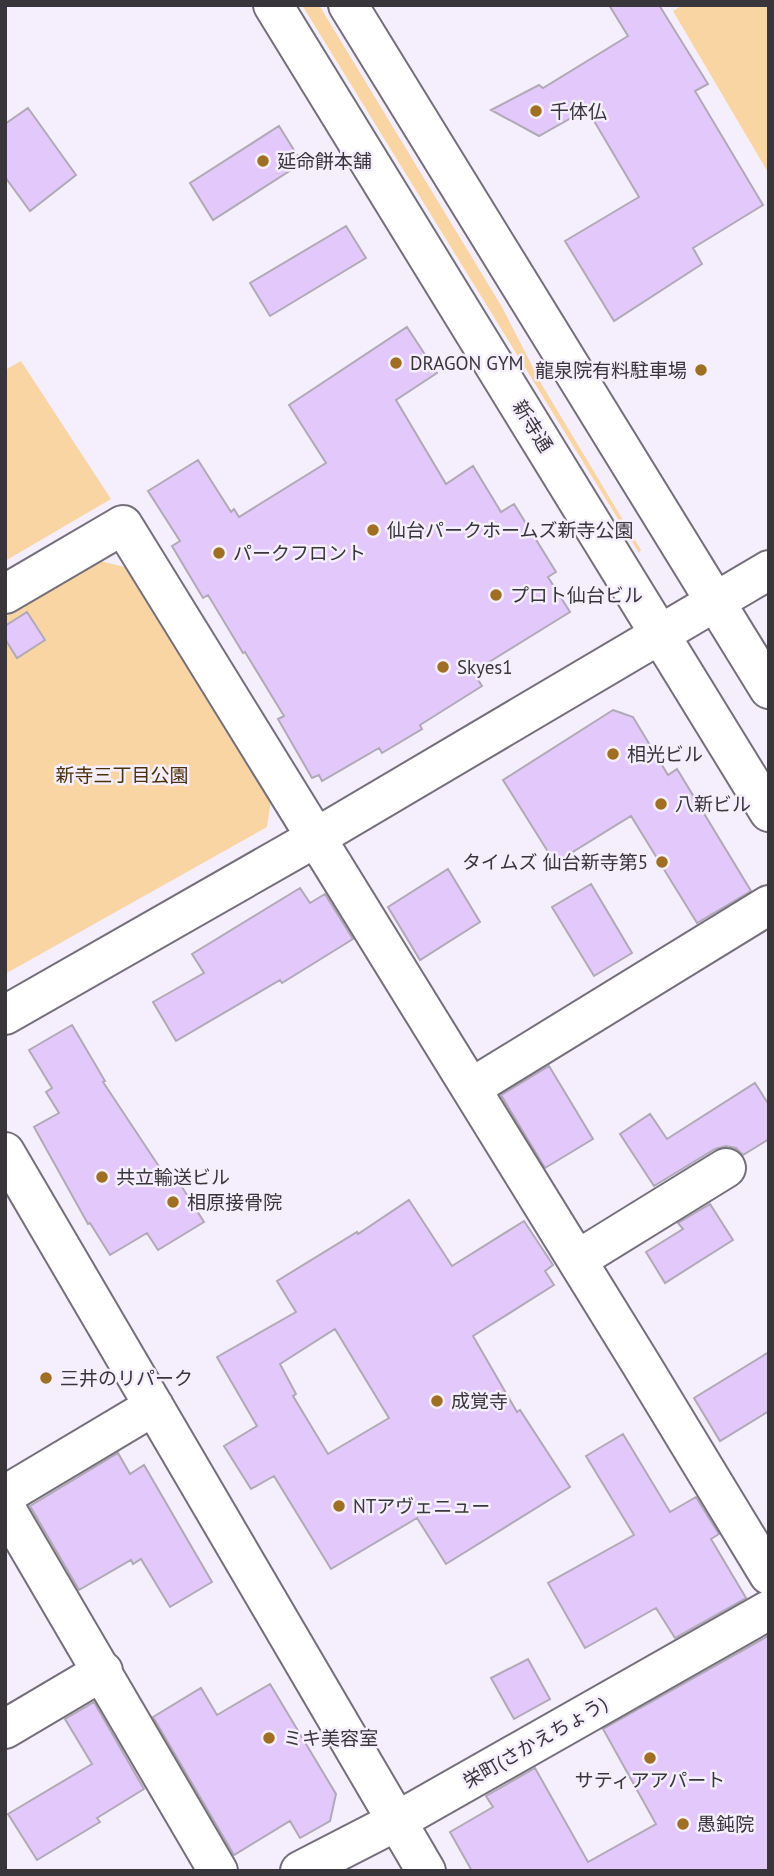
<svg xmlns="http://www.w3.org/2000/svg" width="774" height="1876" font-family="'PT Sans','Noto Sans JP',sans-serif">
<rect width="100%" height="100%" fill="#f5eefc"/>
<path fill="#fad5a4" d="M 302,5 L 319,5 L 502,307 L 542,385 L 641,550 L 639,553 Z
M 683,5 L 769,5 L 769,174 L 673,11 Z
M 21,361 L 111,499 L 5,561 L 5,370 Z
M 100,561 L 129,568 L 272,793 L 267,827 L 5,974 L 5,617 Z"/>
<path fill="#e3c8fc" stroke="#b0a9b6" stroke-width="2" fill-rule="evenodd" d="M 609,5 L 659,5 L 708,84 L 695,91 L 763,205 L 693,248 L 702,264 L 614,321 L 565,241 L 639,197 L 587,109 L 539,136 L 491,110 L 539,85 L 543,88 L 628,36 Z
M 28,108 L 76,175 L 30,211 L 5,177 L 5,124 Z
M 279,126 L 302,163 L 213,220 L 190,183 Z
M 346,226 L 366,258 L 270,316 L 250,283 Z
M 407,327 L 437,373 L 396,400 L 446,484 L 473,466 L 501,512 L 514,504 L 556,572 L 548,577 L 570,612 L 473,672 L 482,686 L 420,725 L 422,729 L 382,753 L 379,748 L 322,781 L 319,775 L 312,778 L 278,719 L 284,716 L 245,652 L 243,653 L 208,595 L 203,598 L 172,546 L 180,541 L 148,491 L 198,460 L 231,512 L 234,509 L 239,517 L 326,463 L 289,405 Z
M 27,612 L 45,640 L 17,658 L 5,639 L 5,626 Z
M 613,710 L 633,717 L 668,775 L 677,769 L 751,891 L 697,923 L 631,816 L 555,863 L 503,780 Z
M 448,869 L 480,922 L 420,960 L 388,907 Z
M 591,884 L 632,953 L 594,976 L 552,907 Z
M 300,888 L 310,903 L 325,894 L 353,939 L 282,983 L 280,980 L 176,1041 L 153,1002 L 204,973 L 192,954 Z
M 72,1025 L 105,1081 L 103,1082 L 168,1180 L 175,1176 L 204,1222 L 158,1250 L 147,1233 L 110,1255 L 90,1223 L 88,1224 L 34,1127 L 59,1113 L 46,1092 L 52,1088 L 29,1050 Z
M 549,1066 L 593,1139 L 545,1168 L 501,1095 Z
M 755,1083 L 769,1105 L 769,1139 L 743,1155 L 736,1148 L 726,1146 L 715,1149 L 654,1186 L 620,1134 L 650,1114 L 667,1139 Z
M 409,1200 L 452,1266 L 524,1221 L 553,1265 L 545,1271 L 554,1285 L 473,1336 L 517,1412 L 520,1410 L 570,1487 L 446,1564 L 417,1518 L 331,1569 L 274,1476 L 251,1489 L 224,1446 L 257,1426 L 217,1357 L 296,1312 L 277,1281 L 357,1232 L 358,1234 ZM 335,1329 L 389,1418 L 328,1454 L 293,1396 L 296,1394 L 280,1364 Z
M 710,1204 L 733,1240 L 665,1283 L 646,1252 L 683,1229 L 678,1223 Z
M 769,1352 L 769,1411 L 720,1441 L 694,1398 Z
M 623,1434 L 670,1512 L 696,1497 L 719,1534 L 711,1539 L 746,1598 L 675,1638 L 656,1608 L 585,1648 L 548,1583 L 634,1535 L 586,1456 Z
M 118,1453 L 130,1474 L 144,1465 L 212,1582 L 170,1607 L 141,1559 L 133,1564 L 131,1560 L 79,1590 L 30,1506 Z
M 768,1636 L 769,1871 L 472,1871 L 450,1832 L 493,1807 L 486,1796 L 535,1768 L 588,1862 L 656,1824 L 603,1729 Z
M 528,1659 L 550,1699 L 514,1719 L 491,1678 Z
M 270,1684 L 336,1794 L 330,1821 L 300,1838 L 290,1821 L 234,1855 L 153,1717 L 201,1688 L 217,1715 Z
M 94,1702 L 144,1789 L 97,1818 L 100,1822 L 37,1860 L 8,1814 L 92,1764 L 65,1719 Z"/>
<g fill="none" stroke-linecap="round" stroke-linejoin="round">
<defs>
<path id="minor" d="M 273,5 L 769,812
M 348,5 L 769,689
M 5,594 L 123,525 L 641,1364 L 769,1575
M 5,1015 L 317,837 L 769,570
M 471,1088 L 769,905
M 5,1152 L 426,1871
M 577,1260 L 726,1168
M 5,1495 L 154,1406
M 5,1507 L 218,1871
M 5,1729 L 103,1671
M 300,1871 L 397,1821 L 769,1610"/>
</defs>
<use href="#minor" stroke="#756f7b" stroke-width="42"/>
<use href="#minor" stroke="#fff" stroke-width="38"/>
</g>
<g fill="#9f6f23" stroke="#f5eefc" stroke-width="2.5">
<circle cx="536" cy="111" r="7"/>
<circle cx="263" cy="161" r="7"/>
<circle cx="396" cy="363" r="7"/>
<circle cx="701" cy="370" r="7"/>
<circle cx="373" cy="530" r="7"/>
<circle cx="219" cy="553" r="7"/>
<circle cx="496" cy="595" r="7"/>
<circle cx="443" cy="667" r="7"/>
<circle cx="613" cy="754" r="7"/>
<circle cx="661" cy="804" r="7"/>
<circle cx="662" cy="862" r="7"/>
<circle cx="102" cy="1177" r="7"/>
<circle cx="173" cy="1202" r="7"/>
<circle cx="46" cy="1378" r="7"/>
<circle cx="437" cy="1401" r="7"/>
<circle cx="339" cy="1506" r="7"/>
<circle cx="269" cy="1738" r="7"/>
<circle cx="650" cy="1758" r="7"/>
<circle cx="683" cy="1824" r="7"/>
</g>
<g text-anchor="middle" stroke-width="5" stroke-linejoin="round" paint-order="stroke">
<g font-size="19" fill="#38353b" stroke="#f5eefc" text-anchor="start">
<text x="550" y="118">千体仏</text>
<text x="277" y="168">延命餅本舗</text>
<text x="410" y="370">DRAGON GYM</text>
<text x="687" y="377" text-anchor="end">龍泉院有料駐車場</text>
<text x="387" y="537">仙台パークホームズ新寺公園</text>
<text x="233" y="560">パークフロント</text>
<text x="510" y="602">プロト仙台ビル</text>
<text x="457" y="674">Skyes1</text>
<text x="627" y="761">相光ビル</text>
<text x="675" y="811">八新ビル</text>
<text x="648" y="869" text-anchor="end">タイムズ 仙台新寺第5</text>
<text x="116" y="1184">共立輸送ビル</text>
<text x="187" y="1209">相原接骨院</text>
<text x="60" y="1385">三井のリパーク</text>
<text x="451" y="1408">成覚寺</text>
<text x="353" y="1513">NTアヴェニュー</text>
<text x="283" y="1745">ミキ美容室</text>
<text x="650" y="1787" text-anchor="middle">サティアアパート</text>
<text x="697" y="1831">愚鈍院</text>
</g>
<g font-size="19" fill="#38353b" stroke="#f5eefc">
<text transform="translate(533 426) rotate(58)" y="7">新寺通</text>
<text transform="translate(535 1742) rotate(-30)" y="7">栄町(さかえちょう)</text>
</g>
<g font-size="19" fill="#4a3109" stroke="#f5eefc">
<text x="122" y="782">新寺三丁目公園</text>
</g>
</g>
<rect width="774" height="1876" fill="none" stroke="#38353b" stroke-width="14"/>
</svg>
